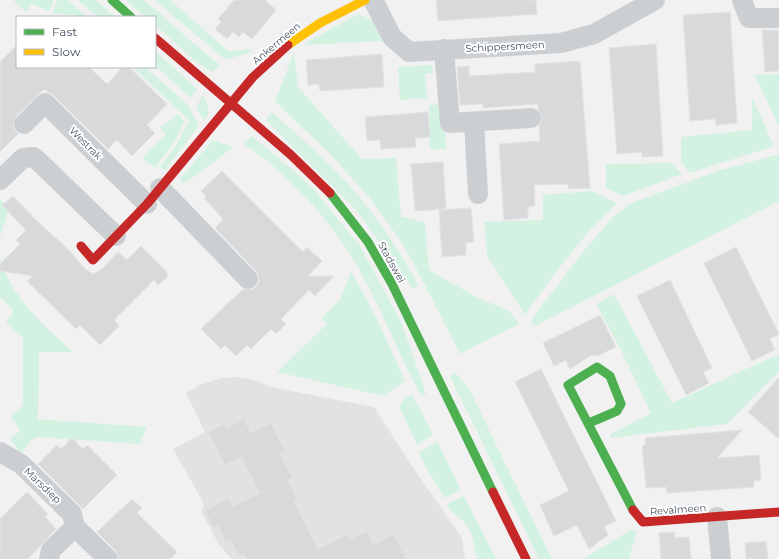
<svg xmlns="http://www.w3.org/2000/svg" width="779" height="559" font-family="Montserrat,sans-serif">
<rect width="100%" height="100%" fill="#f1f1f1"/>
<path fill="#e2e2e3" d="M 237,377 L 254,380 L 271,387 L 374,407 L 414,469 L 462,538 L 465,559 L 232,559 L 219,545 L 201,510 L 204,507 L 202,500 L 173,449 L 205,432 L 186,393 L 200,385 L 221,378 Z"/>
<path fill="#d4f2e2" d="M 13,0 L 54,0 L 49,11 L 31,4 L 27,13 Z
M 57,0 L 67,0 L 88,17 L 52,13 Z
M 78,0 L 96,0 L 115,17 L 98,17 Z
M 126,0 L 144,0 L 219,65 L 212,72 L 199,64 L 155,25 L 155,17 L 145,17 Z
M 155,0 L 170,0 L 228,51 L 250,49 L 251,52 L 228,59 L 222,57 Z
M 359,14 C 375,20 378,26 385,41 L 304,45 L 310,40 Z
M 155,51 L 198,90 L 190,97 L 155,66 Z
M 294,52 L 298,87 L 362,159 L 396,158 L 401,217 L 425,222 L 429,270 L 478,298 L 510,311 L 519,324 L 460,354 L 413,262 L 398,237 L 368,196 L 332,156 L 275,101 Z
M 431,65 L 433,73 L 425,74 L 427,98 L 400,100 L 398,67 Z
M 133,67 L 145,67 L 187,104 L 199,125 L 165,170 L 160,167 L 175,147 L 189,121 Z
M 779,74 L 779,127 L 755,75 Z
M 203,95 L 208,107 L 208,116 L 204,120 L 196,107 Z
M 752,97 L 774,146 L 690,173 L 681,162 L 681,137 L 752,130 Z
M 445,104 L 446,149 L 430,149 L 429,105 Z
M 272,112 C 297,135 324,158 347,183 C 375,214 399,248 418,285 L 413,289 L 357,211 L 266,120 Z
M 177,114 L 184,121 L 175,141 L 155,168 L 142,158 L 166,135 L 160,128 Z
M 252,136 L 309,184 L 360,246 L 402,324 L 426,394 L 421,396 C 394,346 375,289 342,242 C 316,205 281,169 244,144 Z
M 212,141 L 216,141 L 232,147 L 231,149 L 187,182 L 186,180 L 183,183 L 180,179 Z
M 779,154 L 779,201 L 535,326 L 531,320 L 582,253 L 613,217 L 631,203 L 718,171 Z
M 671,163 L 682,174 L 623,196 L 606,188 L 606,164 Z
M 592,191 L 617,203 C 581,236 553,276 525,315 L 487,256 L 484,222 L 543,220 L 543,195 Z
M 0,200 L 9,208 L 0,237 Z
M 0,258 C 10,296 44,326 73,352 L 39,352 L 38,419 L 147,427 L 140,444 L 39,437 L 31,440 L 21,454 L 10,439 L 20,430 L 11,417 L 22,406 L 23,401 L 23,338 L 6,322 L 14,311 L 0,297 Z
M 351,271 L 378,321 L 405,381 L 383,396 L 277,372 L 327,324 L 322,318 L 341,298 Z
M 614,294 L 672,403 L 779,354 L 779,372 L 727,424 L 610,438 L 611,434 L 651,413 L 619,346 L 596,304 Z
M 456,373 L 470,391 L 552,559 L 539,559 L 450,376 Z
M 412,395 L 430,428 L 432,435 L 417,445 L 400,408 L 403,400 Z
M 437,441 L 461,490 L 444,498 L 418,453 Z
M 464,496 L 496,559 L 477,559 C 475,547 473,533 465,523 C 459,516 450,512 447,504 Z
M 632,529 L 637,532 L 629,559 L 583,559 Z"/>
<path fill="#d8d9db" stroke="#e2e3e4" d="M 234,0 L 265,0 L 276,10 L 252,39 L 243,32 L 239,37 L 233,32 L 227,39 L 215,29 L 221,22 L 218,19 Z
M 436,0 L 536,0 L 537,14 L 438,21 Z
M 730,12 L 737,123 L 716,125 L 715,119 L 690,121 L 683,15 Z
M 762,30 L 778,30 L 779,71 L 765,72 Z
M 656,44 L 663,156 L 642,157 L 642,152 L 617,154 L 609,48 Z
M 17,45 L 17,67 L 89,67 L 107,84 L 123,67 L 129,67 L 167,104 L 147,125 L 155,133 L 132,156 L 117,140 L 108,149 L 53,95 L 44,89 L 16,116 L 13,127 L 18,134 L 0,152 L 0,62 Z
M 382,54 L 384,87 L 320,91 L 319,84 L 308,85 L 306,60 Z
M 580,61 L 590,188 L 568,189 L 568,184 L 534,185 L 535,206 L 528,207 L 528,218 L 504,220 L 499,144 L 540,141 L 539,126 L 542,117 L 538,109 L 538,104 L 483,108 L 483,104 L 460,105 L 457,67 L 469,66 L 469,76 L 535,72 L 535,64 Z
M 428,112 L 430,137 L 415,138 L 416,147 L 381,149 L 380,140 L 367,141 L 365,117 Z
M 443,162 L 446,209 L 415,211 L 411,164 Z
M 222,171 L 303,252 L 307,247 L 322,261 L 308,276 L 334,276 L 315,296 L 309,290 L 281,319 L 286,324 L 276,334 L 271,329 L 251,349 L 247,345 L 236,356 L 225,345 L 221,349 L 201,329 L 243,289 L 251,290 L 256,287 L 259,282 L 258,274 L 256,271 L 215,228 L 223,219 L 205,199 L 206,196 L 201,191 Z
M 13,196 L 36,220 L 70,251 L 84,268 L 93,274 L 102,269 L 118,252 L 127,260 L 141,246 L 167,272 L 167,277 L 158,285 L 154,280 L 114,320 L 119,326 L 100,345 L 80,325 L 76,329 L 27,281 L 33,276 L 0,271 L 0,264 L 20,244 L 16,240 L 26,230 L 2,205 Z
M 471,208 L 474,242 L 466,243 L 466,255 L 442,257 L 439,210 Z
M 736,247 L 779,334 L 770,339 L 775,350 L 752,361 L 704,263 Z
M 670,280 L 712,368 L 703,372 L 709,383 L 686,395 L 637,296 Z
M 600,315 L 616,347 L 599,355 L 590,356 L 570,369 L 566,360 L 554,366 L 543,343 Z
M 541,369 L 616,521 L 604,527 L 608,535 L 589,549 L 577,525 L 554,536 L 540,505 L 569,491 L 515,382 Z
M 779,377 L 779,439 L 748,412 Z
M 244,419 L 251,433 L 271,423 L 285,451 L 280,454 L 293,478 L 288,480 L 297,499 L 294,501 L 318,549 L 348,534 L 350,539 L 367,531 L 374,545 L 394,534 L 406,559 L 246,559 L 243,554 L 239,556 L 230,540 L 226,542 L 218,526 L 213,528 L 205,510 L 229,498 L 233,506 L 260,493 L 241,457 L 225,465 L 208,432 L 225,423 L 227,428 Z
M 742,430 L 717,458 L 759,455 L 761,480 L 754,481 L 754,487 L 667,493 L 666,487 L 646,488 L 642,446 L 645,445 L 645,438 Z
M 72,438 L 83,449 L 87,445 L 117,475 L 83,509 L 38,464 L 57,445 L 61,449 Z
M 27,492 L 48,514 L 45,517 L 56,529 L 28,559 L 0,559 L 0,519 Z
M 132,499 L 142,508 L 137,513 L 177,552 L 170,559 L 119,559 L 116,551 L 97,532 Z
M 675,532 L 675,538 L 689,537 L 691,559 L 661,559 L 659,533 Z
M 766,541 L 768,559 L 746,559 L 745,543 Z"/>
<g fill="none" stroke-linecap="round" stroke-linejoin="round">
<path stroke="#cccfd2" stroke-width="20" d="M 373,0 L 392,37 L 409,52 L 561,43 L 594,34 L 655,0
M 742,0 L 749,18 L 779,18
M 444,49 L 450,123 L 531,118
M 474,122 L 478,194
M 24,124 L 45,103 L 147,204
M 0,180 L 23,158 L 34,157 L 116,236
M 160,188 L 248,279
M 0,452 L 21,464 L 72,514 L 75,527
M 717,517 L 721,559
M 49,559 L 51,550 L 75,527 L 108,559"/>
<path stroke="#4caf50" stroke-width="9" d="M 112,0 L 131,17
M 330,193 L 368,242 L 392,284 L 493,492
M 589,423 L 617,411 L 621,404 L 610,376 L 597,367 L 568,385 L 633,510"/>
<path stroke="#ffc107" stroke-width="9" d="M 288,45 L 320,23 L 365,0"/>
<path stroke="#c62828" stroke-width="9" d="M 155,38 L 291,155 L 330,193
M 81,246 L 93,260 L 147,204 L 253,77 L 288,45
M 493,492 L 526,559
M 633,510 L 643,522 L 779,512"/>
</g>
<g text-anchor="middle" stroke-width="4" stroke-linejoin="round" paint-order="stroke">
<g font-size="10" fill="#46515f" stroke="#fff">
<text transform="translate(276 43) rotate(-40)" y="4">Ankermeen</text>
<text transform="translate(505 46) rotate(-3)" y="4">Schippersmeen</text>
<text transform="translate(86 143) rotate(45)" y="4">Westrak</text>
<text transform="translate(392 262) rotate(61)" y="4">Stadswei</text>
<text transform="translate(43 485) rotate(44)" y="4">Marsdiep</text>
<text transform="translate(678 509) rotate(-4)" y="4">Revalmeen</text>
</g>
</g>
<rect x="16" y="16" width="140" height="52" fill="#ffffff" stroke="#b5b9bf"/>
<rect x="24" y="29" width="20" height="6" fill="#4caf50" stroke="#b5b9bf"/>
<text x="52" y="36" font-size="12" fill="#46515f">Fast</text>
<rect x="24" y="49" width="20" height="6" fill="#ffc107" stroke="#b5b9bf"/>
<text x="52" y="56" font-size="12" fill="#46515f">Slow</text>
</svg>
